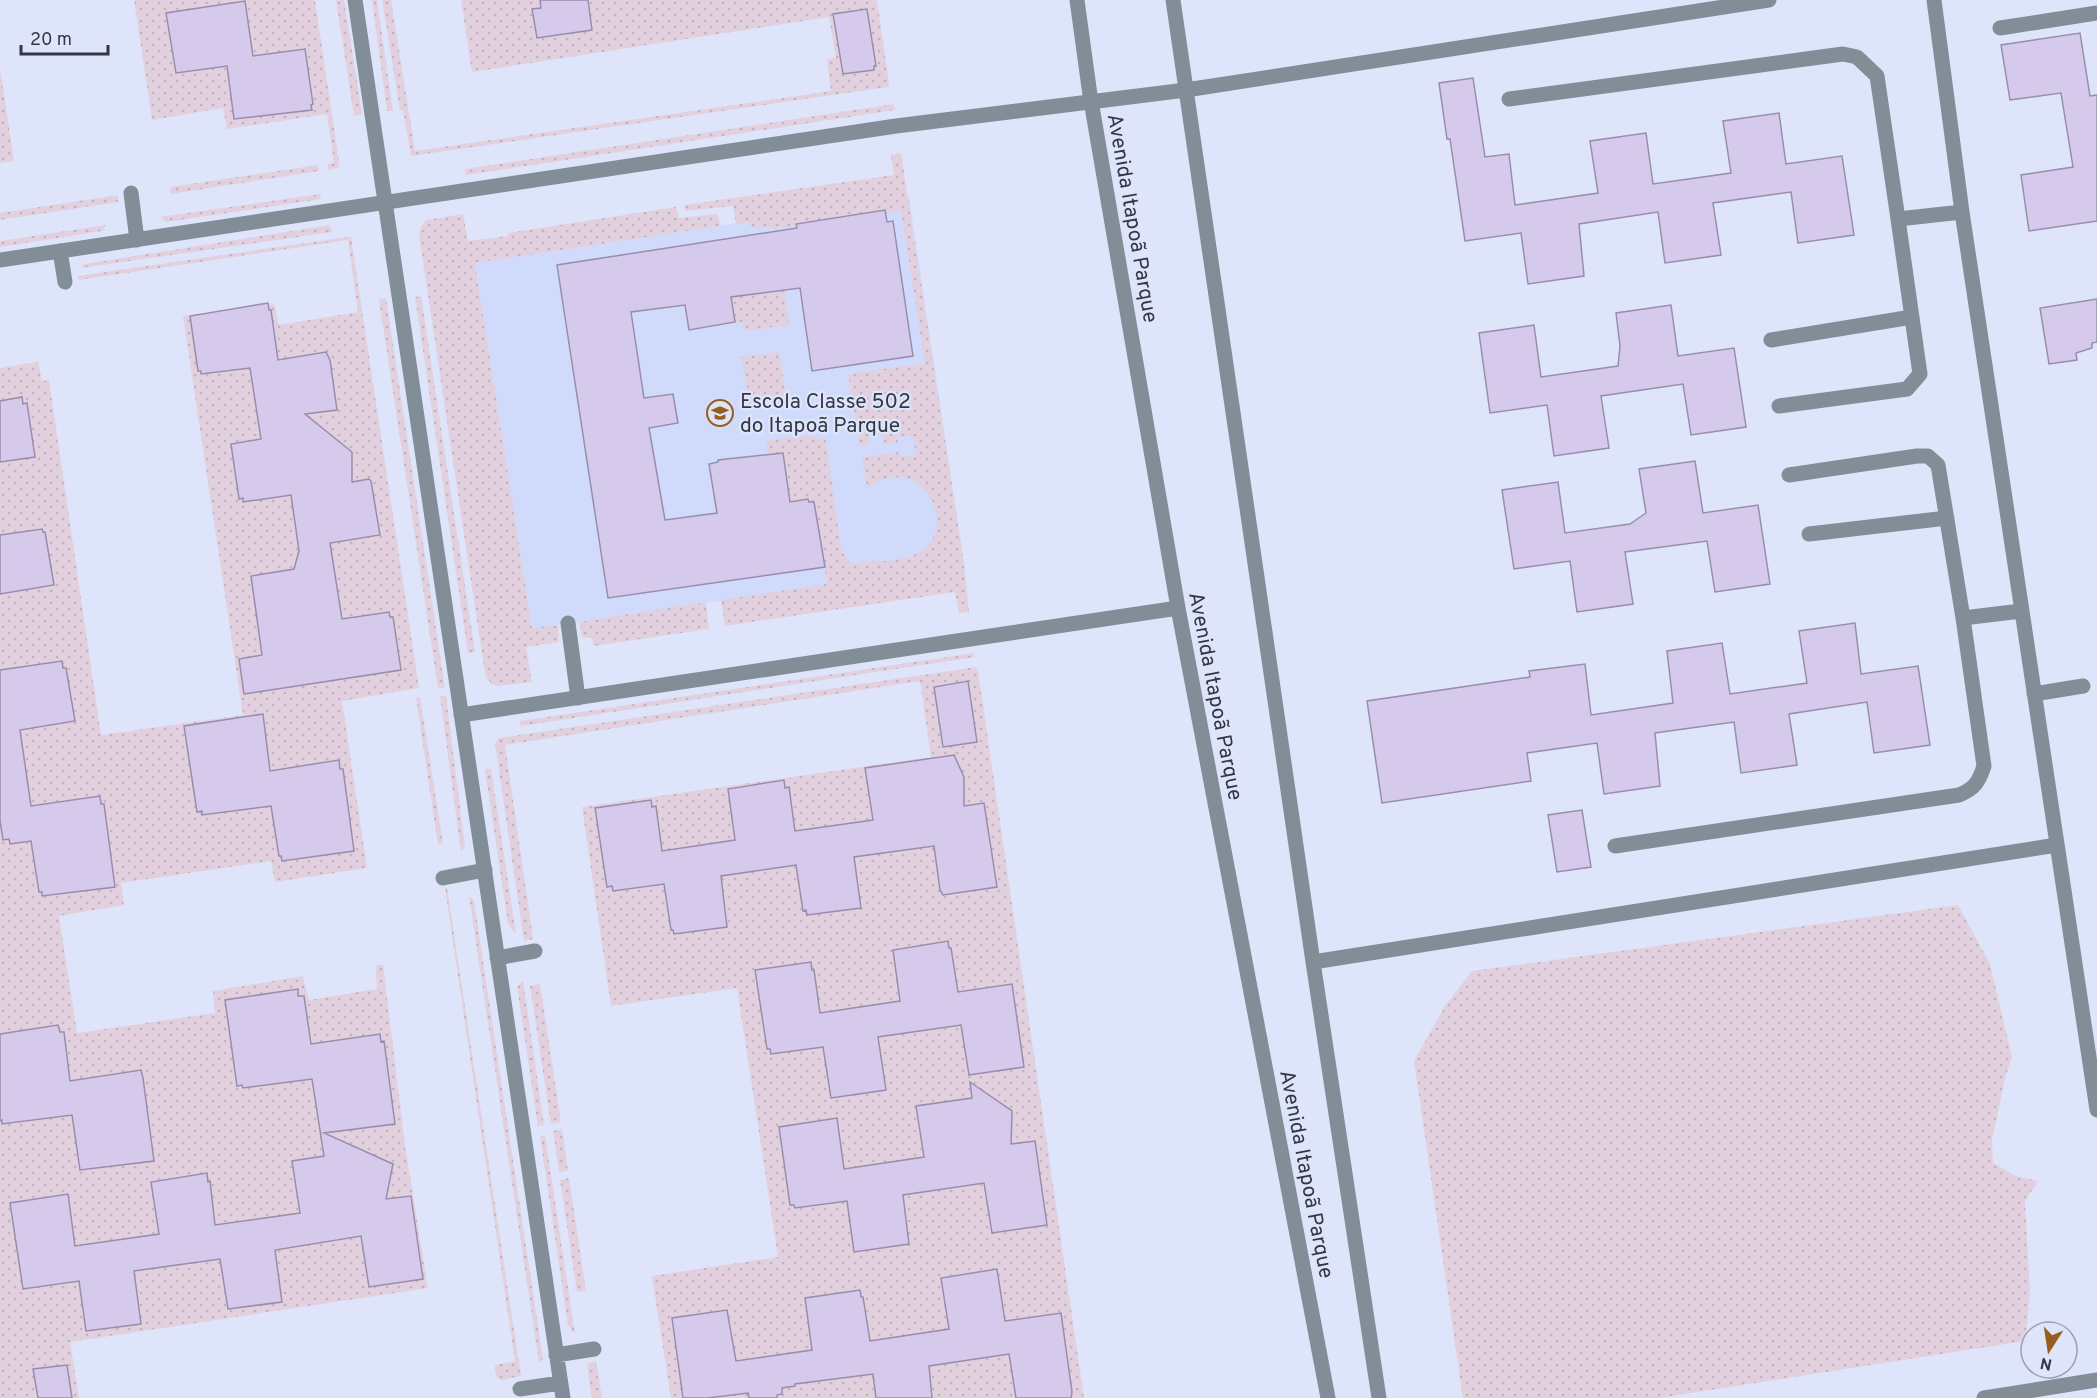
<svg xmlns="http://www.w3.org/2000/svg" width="2097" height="1398" font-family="Overpass,sans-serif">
<defs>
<pattern id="grass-dots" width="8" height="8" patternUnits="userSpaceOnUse" patternTransform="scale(1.5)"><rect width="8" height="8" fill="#e2d0df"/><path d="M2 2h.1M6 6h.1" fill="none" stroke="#c2b3c1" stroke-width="1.8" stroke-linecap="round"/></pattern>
</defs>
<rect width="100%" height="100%" fill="#dee5fa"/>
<path fill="#d0dbfb" d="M 909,197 L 964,564 L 532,629 L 475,263 Z"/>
<path fill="url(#grass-dots)" d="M 134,0 L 315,0 L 339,162 L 338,168 L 328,170 L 328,164 L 334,163 L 327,114 L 227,129 L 223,108 L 152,120 Z
M 336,0 L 344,0 L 362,114 L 354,116 Z
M 372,0 L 377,0 L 393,111 L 387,111 Z
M 382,0 L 391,0 L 415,151 L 831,91 L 827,59 L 836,58 L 829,17 L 472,72 L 461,0 L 877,0 L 889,83 L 888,87 L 411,156 L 403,110 L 400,110 Z
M 0,68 L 14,161 L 0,163 Z
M 894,104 L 895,110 L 466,175 L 465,169 Z
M 901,153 L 964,564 L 969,612 L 959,613 L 955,592 L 725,626 L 721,600 L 827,584 L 814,502 L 790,502 L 783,453 L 768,454 L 766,441 C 781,439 814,432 826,440 L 841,549 L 849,562 L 854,563 C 872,561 892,562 909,557 C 967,539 926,446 867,488 L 862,457 L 899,452 L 900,456 L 911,456 L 915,452 L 914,440 L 910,436 L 897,437 L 898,443 L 884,444 L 882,430 L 874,426 L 868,429 L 869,445 L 860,446 L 848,374 L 925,363 L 901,211 L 777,228 L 789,325 L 744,331 L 743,323 L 735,322 L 731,297 L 783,290 L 773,227 L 752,228 L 749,222 L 736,224 L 733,206 L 685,211 L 684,205 L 894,175 L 891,155 Z
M 318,165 L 319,171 L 171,194 L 170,187 Z
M 320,194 L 321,199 L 166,222 L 160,217 Z
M 118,195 L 118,202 L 0,220 L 0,213 Z
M 676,207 L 679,218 L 718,214 L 720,226 L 475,263 L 532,628 L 558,625 L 559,642 L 526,647 L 532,682 L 497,686 L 491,684 L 486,676 L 484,667 L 419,235 L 420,229 L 426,220 L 463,214 L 468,241 L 508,236 L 508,233 Z
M 106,225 L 102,231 L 0,247 L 0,241 Z
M 330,225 L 332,232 L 81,268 L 84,264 Z
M 348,237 L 351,237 L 419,688 L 342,701 L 367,868 L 275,882 L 271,861 L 121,883 L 124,905 L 59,916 L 77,1033 L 215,1013 L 213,991 L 303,976 L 309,1000 L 377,989 L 376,965 L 383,965 L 405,1145 L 428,1288 L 70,1342 L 79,1398 L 0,1398 L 0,368 L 38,362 L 42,381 L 49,380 L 101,735 L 243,715 L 183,316 L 274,304 L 279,325 L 358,312 L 348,240 L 79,280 L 78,276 Z
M 421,296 L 475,652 L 468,653 L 415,297 Z
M 386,298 L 445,688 L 438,688 L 379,300 Z
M 779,352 L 786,396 L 750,403 L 741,357 Z
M 706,602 L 709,629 L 594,646 L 592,638 L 582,637 L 579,622 Z
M 974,653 L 975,657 L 521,726 L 520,721 Z
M 976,667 L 978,671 L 1084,1398 L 671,1398 L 652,1276 L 778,1257 L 737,988 L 611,1006 L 582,807 L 931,757 L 920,681 L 505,745 L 533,939 L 524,941 L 495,743 L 499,738 Z
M 440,696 L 446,696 L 465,847 L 461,852 Z
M 416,697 L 420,697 L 443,844 L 438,845 Z
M 485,769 L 491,769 L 516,934 L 508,924 Z
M 445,888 L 447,888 L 521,1376 L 501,1380 L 496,1376 L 495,1365 L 515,1361 Z
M 469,896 L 474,901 L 543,1359 L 539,1363 Z
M 1958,905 L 1990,964 L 2012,1057 L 2005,1078 L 1992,1140 L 1993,1163 L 2016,1176 L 2038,1181 L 2025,1201 L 2030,1294 L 2025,1341 L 1659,1398 L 1463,1398 L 1414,1061 L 1445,1006 L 1472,971 Z
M 523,980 L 544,1125 L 538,1126 L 517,987 Z
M 540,984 L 561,1122 L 551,1124 L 530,986 Z
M 562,1129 L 568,1171 L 559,1172 L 553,1131 Z
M 545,1135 L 575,1334 L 568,1325 L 540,1136 Z
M 569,1178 L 570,1185 L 586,1291 L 577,1292 L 560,1180 Z
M 596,1361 L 602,1398 L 592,1398 L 587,1364 Z"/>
<path fill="#d6caec" stroke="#988dac" stroke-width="1.5" d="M 540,0 L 588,0 L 592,30 L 537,38 L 532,9 L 541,8 Z
M 245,1 L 253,56 L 305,49 L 313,104 L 311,105 L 312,110 L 234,119 L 227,66 L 176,73 L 166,13 Z
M 867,9 L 876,66 L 874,66 L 874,70 L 843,74 L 833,14 Z
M 2080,33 L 2090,96 L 2097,95 L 2097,221 L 2029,231 L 2021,175 L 2073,167 L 2061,93 L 2010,100 L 2001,45 Z
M 1473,78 L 1485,157 L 1509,154 L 1515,205 L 1598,193 L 1590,141 L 1646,133 L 1653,184 L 1731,173 L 1723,121 L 1779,113 L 1786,164 L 1842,156 L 1854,235 L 1798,243 L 1791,192 L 1713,203 L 1721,255 L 1665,263 L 1658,212 L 1579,224 L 1584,276 L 1528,284 L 1521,233 L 1465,241 L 1450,139 L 1447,139 L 1439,83 Z
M 885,210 L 887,222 L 893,221 L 913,356 L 812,371 L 800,288 L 731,297 L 735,322 L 689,330 L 685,305 L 631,312 L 644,398 L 673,394 L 678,423 L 649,428 L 665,520 L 717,513 L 709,464 L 718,462 L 718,460 L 783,453 L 790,502 L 808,499 L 809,502 L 814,502 L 825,567 L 608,598 L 557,265 L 797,228 L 796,224 Z
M 2097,299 L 2097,342 L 2092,343 L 2092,348 L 2076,353 L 2077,360 L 2049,364 L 2040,308 Z
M 268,303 L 269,310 L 271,310 L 278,360 L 326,352 L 330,360 L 337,410 L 305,414 L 352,452 L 352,482 L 369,479 L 371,481 L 380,535 L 330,543 L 342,619 L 389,612 L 390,617 L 393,617 L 401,670 L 244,694 L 239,659 L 262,655 L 251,576 L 294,569 L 299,551 L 291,495 L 243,502 L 243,498 L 239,499 L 231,444 L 261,439 L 250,368 L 201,374 L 201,371 L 198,371 L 190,316 Z
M 1671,305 L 1678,356 L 1734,348 L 1746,427 L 1691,435 L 1683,384 L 1601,396 L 1609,448 L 1554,456 L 1547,405 L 1490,413 L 1479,333 L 1534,325 L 1541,377 L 1618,366 L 1620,346 L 1616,313 Z
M 22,397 L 23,404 L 27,403 L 35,457 L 0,462 L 0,401 Z
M 1695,461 L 1703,513 L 1758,505 L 1770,584 L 1715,592 L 1707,541 L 1625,552 L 1633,604 L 1577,612 L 1570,561 L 1514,569 L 1502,490 L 1558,482 L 1565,533 L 1630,524 L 1646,513 L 1639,469 Z
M 42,529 L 43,532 L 45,532 L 54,585 L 0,594 L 0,535 Z
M 1855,623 L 1861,674 L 1918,666 L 1930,745 L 1874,753 L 1867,702 L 1789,714 L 1797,765 L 1741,773 L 1734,722 L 1655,733 L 1660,786 L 1604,794 L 1597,743 L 1527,753 L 1531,781 L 1382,803 L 1367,701 L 1530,677 L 1529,671 L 1585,664 L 1591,715 L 1673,703 L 1667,651 L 1722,643 L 1730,694 L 1807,683 L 1799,631 Z
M 62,661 L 63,668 L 66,668 L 75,721 L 20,730 L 31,806 L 100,796 L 101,804 L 104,804 L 115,887 L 42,896 L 42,892 L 39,892 L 31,841 L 10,844 L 9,839 L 3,840 L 0,821 L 0,670 Z
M 968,681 L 977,742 L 943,747 L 934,687 Z
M 263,714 L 270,771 L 339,760 L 340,769 L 343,769 L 354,851 L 282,861 L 281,856 L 279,856 L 271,806 L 202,815 L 202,811 L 197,812 L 184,726 Z
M 954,755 L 964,777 L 964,806 L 984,803 L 997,887 L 943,895 L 940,890 L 934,846 L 854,857 L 861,908 L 807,915 L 806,910 L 803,911 L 796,865 L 721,876 L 727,927 L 674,934 L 673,930 L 671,930 L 664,884 L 613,891 L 612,886 L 607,887 L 595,808 L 651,800 L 652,807 L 656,806 L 662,851 L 735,840 L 728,789 L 784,780 L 785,788 L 789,787 L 795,831 L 873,820 L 865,768 Z
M 1582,810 L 1591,867 L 1557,872 L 1548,815 Z
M 948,941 L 949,948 L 951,948 L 958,992 L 1012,984 L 1024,1067 L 969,1075 L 961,1025 L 878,1037 L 886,1090 L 831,1098 L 823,1047 L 771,1054 L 770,1049 L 767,1049 L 755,970 L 811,962 L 812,970 L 814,970 L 820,1013 L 900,1001 L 893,950 Z
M 298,989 L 298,996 L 304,996 L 311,1044 L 380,1034 L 381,1042 L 384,1041 L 395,1124 L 324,1133 L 393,1164 L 386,1199 L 411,1196 L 423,1279 L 369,1287 L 361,1236 L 275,1250 L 282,1302 L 228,1309 L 220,1259 L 134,1271 L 141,1324 L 86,1331 L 79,1281 L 23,1289 L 10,1203 L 68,1194 L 75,1246 L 159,1234 L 151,1182 L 207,1173 L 208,1182 L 210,1181 L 215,1225 L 300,1213 L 292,1161 L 324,1156 L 312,1079 L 243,1088 L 242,1085 L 237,1086 L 225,1000 Z
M 58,1025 L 60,1032 L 64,1032 L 70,1081 L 141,1070 L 143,1078 L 154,1161 L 80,1170 L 72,1115 L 2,1124 L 2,1120 L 0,1121 L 0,1034 Z
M 970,1082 L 1012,1111 L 1011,1144 L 1035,1141 L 1047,1225 L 992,1233 L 984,1183 L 903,1195 L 909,1244 L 854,1252 L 847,1201 L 795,1208 L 794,1205 L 790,1205 L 779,1127 L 837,1118 L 844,1169 L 924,1157 L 916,1106 L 972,1098 Z
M 997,1269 L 1005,1321 L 1061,1313 L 1072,1392 L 1071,1398 L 1016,1398 L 1009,1354 L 929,1366 L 932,1398 L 876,1398 L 873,1374 L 795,1384 L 795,1386 L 782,1388 L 782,1394 L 777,1395 L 777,1398 L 749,1398 L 748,1393 L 708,1398 L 683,1398 L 672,1318 L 727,1310 L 736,1361 L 812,1350 L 805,1298 L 860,1290 L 861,1297 L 863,1297 L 870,1341 L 949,1329 L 941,1278 Z
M 67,1365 L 72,1398 L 38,1398 L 33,1369 Z"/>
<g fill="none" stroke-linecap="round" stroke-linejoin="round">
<path stroke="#828e97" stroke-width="15" d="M 355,0 L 563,1398
M 1077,0 L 1090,95 L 1178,608 L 1328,1398
M 1173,0 L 1313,962 L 1379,1398
M 1934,0 L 1962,212 L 2097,1110
M 2000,28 L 2097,13
M 1509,99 L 1843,54 L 1857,57 L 1877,76 L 1898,219
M 131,193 L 137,240
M 60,251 L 65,282
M 0,260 L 896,126 L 1186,90 L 1769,0
M 1771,340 L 1912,317
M 1779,406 L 1907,389 L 1920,374 L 1898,219 L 1962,212
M 1789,475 L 1917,456 L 1928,456 L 1938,465 L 1963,618
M 1809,534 L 1947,518
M 568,623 L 578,698
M 2034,694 L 2083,686
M 461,715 L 1178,608
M 1615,846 L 1959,795 C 1974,789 1979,782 1984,766 L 1963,618 L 2021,611
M 443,878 L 485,870
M 497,958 L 535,951
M 1313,962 L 2057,845
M 556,1355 L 594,1349
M 520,1389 L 560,1383
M 1984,1398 L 2097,1380"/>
</g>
<defs>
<symbol id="school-ring" viewBox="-11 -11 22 22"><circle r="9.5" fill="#dee5fa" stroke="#975d1c" stroke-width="1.5"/><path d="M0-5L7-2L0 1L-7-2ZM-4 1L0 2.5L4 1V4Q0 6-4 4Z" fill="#975d1c"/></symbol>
</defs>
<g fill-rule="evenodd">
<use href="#school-ring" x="705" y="398" width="30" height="30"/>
</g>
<g text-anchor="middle" stroke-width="4.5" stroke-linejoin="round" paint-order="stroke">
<g font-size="21" fill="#333744" stroke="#dee5fa">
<text transform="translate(1133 218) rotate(80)" y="7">Avenida Itapoã Parque</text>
<text transform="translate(1216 696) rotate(79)" y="7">Avenida Itapoã Parque</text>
<text transform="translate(1307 1174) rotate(79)" y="7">Avenida Itapoã Parque</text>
</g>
<g font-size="21" fill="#333744" stroke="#dee5fa" text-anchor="start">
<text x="740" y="408">Escola Classe 502<tspan x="740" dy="24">do Itapoã Parque</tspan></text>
</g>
</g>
<g transform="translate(2049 1350) rotate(192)"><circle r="28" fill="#dee5fa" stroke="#9a9fb1" stroke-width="1.5"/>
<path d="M0-4.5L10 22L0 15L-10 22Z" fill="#975d1c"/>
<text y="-9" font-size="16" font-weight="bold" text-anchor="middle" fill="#333744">N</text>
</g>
<path d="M21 45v9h87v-9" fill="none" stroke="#333744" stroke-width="3"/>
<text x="30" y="45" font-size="18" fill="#333744" stroke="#dee5fa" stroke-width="4.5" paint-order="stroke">20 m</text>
</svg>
